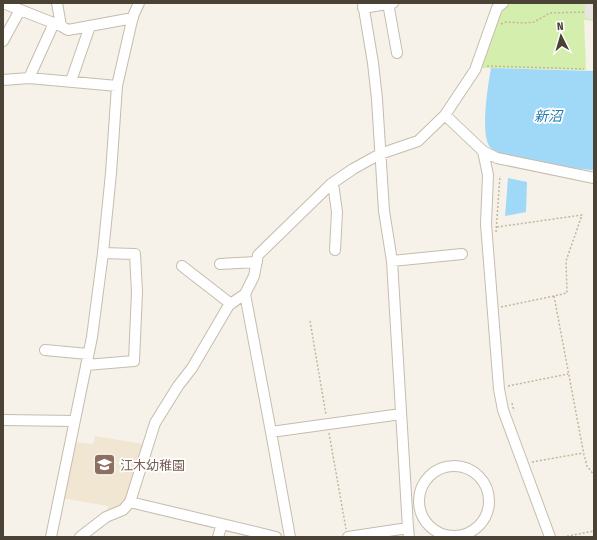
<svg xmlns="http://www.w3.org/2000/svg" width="597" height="540" font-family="'Fira Sans Condensed','Noto Sans JP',sans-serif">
<rect width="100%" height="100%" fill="#f6f2e9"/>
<path fill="#f0e6d2" d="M 95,436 L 143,444 L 127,502 L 118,508 L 106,514 L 108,506 L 62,498 L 75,442 L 93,444 Z"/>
<path fill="#d4eeae" d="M 509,3 L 594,3 L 594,21 L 584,20 L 586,70 L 479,68 L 499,10 Z"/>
<path fill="#e7e4e1" d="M 585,3 L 594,3 L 594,20 L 585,18 Z"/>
<path fill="#a0d8f8" d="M 491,68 L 594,71 L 594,170 C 576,169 499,159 490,147 C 480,135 488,85 491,68 Z
M 508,178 L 527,182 L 526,212 L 505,216 Z"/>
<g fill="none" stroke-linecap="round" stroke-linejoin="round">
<defs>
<path id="minor" d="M 3,3 L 61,26 L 68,30 L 133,18
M 57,3 L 61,26
M 363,3 L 373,63 L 377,99 L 384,211 L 392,261 L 408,528 L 409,537
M 388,3 L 397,53
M 363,8 L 393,3
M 3,41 L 20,10
M 29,78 L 54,23
M 3,80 L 29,78 L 117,86
M 71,81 L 90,26
M 445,115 L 483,151 L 497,158 L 594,178
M 483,151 L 488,175 L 486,224 L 499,389 L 503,410 L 550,537
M 333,183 L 337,212 L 335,250
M 392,261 L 462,254
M 220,264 L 257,262
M 182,266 L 231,304
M 245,294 L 271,432 L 290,537
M 45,350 L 88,354
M 86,365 L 134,361 L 137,292 L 135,254 L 103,253
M 3,420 L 74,421
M 271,432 L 401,414
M419 501a35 35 0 1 1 70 0a35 35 0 1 1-70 0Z
M 130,502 L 276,537
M 51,537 L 92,337 L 103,253 L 111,173 L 117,86 L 133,16 L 139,3
M 80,537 L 106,517 L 123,510 L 130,502 L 155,423 L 178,386 L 192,368 L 229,305 L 245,294 L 254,276 L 258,255 L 331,184 L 353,169 L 380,154 L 418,141 L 445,115 L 475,70 L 497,8 L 503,3
M 218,537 L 222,524
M 348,537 L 408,528"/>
</defs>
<use href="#minor" stroke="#c6bcad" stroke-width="12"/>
<path stroke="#c6b59a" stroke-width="1.5" stroke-dasharray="2 2" stroke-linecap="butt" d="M 501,24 L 506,22 L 525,23 L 534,22 L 550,13 L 585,12
M 487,66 L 584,69
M 497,227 L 582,215 L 566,261 L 567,293 L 554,296 L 584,455 L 587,466 L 594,475
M 496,232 L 500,176
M 501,307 L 554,296
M 310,321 L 326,415
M 508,386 L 568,374
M 512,403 L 514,411
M 329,433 L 346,529
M 532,462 L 583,453
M 563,537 L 594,531"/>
<use href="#minor" stroke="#fff" stroke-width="10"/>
</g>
<defs>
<symbol id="school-square" viewBox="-11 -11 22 22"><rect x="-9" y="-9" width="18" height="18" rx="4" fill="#8d6e63" stroke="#fff"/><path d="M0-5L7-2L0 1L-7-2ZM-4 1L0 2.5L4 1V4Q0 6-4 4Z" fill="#fff"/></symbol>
</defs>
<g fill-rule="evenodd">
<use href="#school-square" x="92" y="452" width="25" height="25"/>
</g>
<g text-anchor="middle" stroke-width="3.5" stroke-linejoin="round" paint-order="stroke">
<g font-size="13" fill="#785e54" stroke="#fff" text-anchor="start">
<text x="120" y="470">江木幼稚園</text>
</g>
<g font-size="14" font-style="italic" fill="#217bb1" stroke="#fff">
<text x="548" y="121">新沼</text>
</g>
</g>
<rect width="597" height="540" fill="none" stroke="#4b4236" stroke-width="8"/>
<g transform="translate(561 36) rotate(355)" stroke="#ffffff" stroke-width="3" paint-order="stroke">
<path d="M0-3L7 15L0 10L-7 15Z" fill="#4b4236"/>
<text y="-6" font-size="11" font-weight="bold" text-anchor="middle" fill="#4b4236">N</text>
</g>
</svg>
